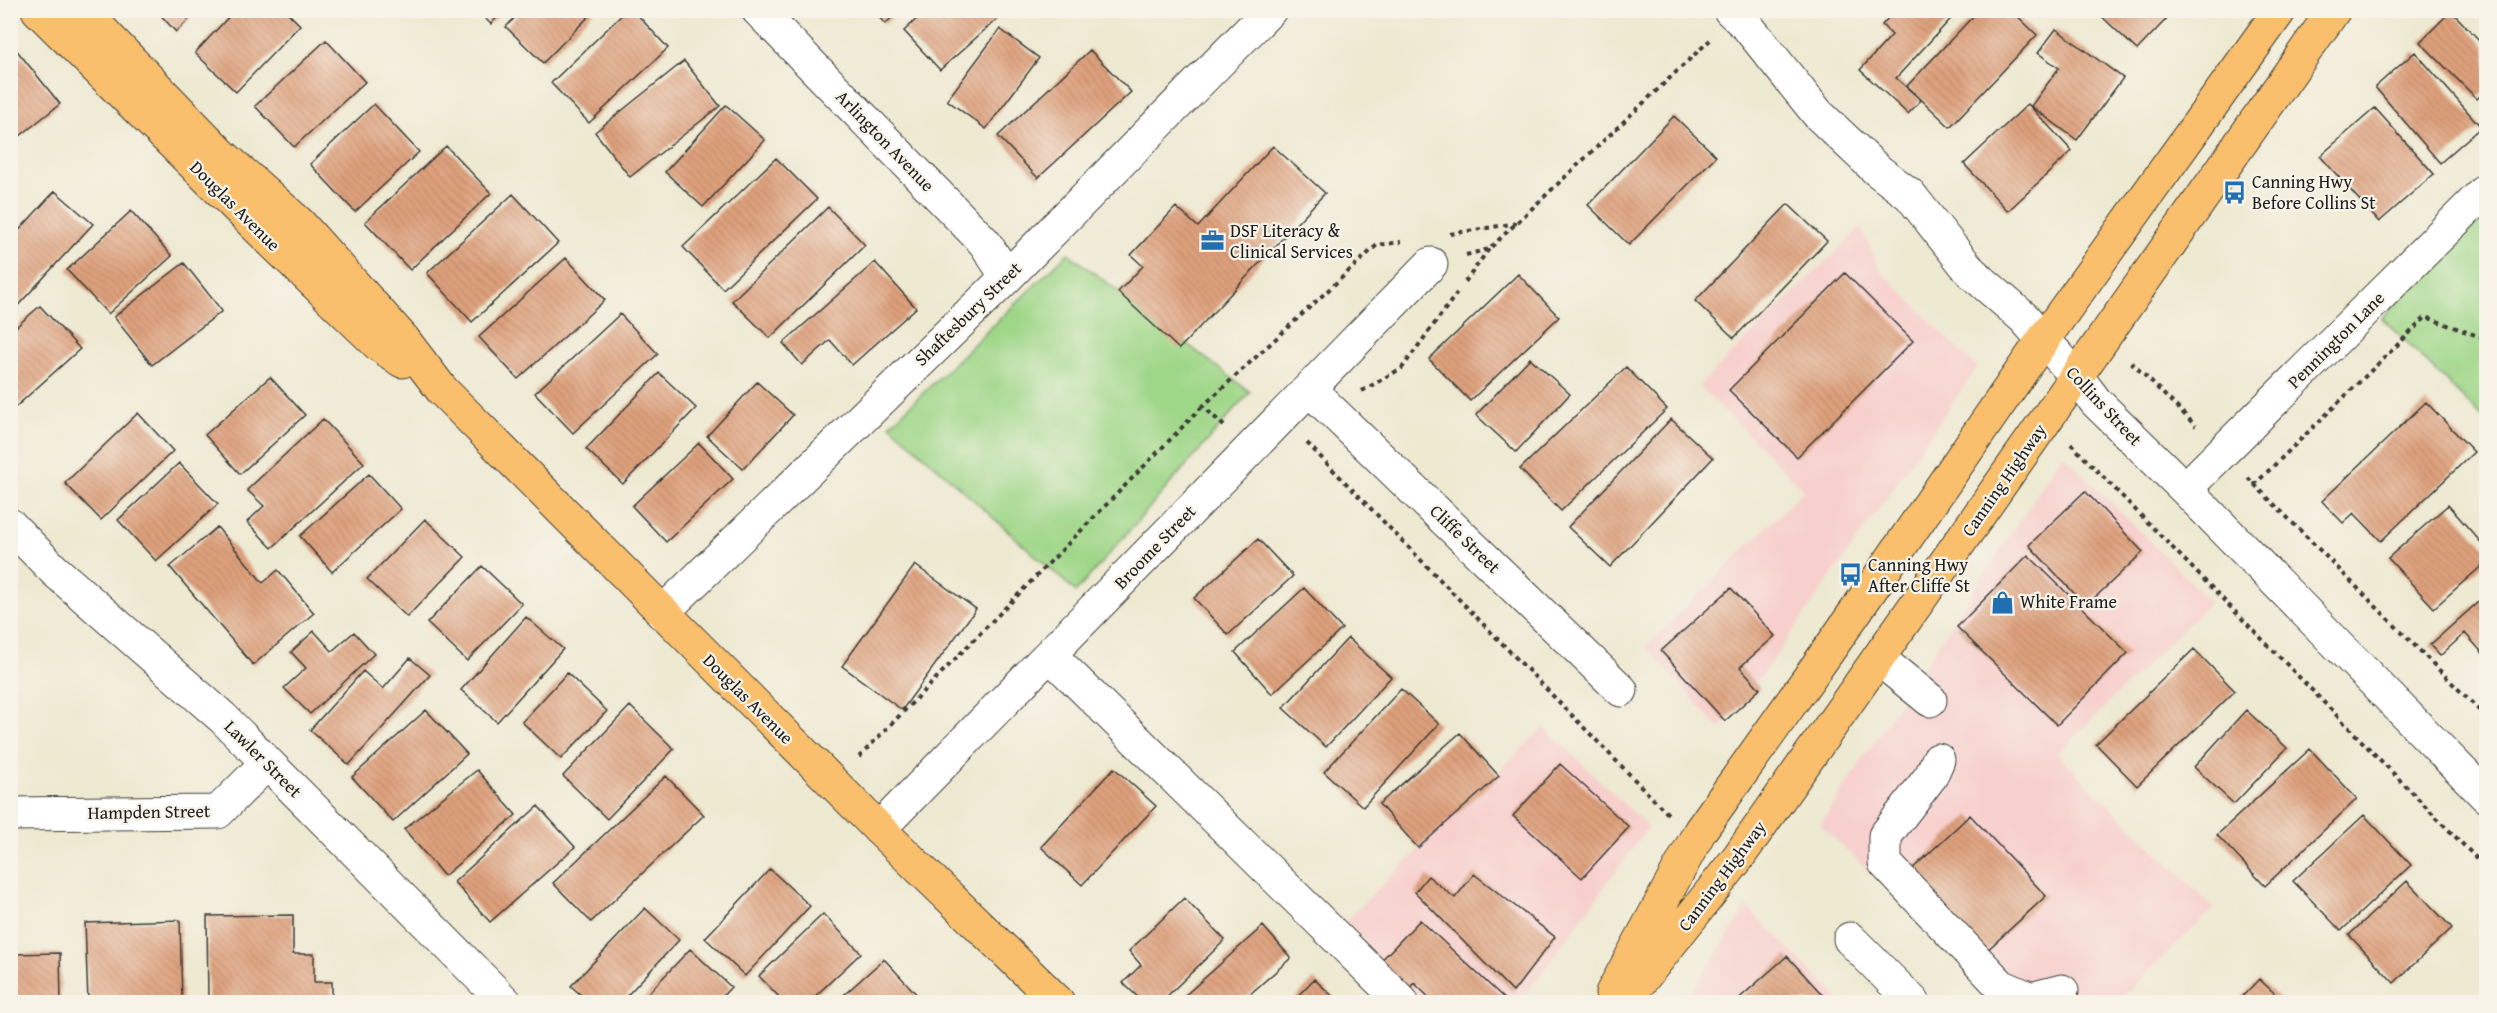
<svg xmlns="http://www.w3.org/2000/svg" width="2497" height="1013" font-family="'Gentium Book Plus',serif">
<defs>
<pattern id="building-back-hatch" width="6" height="6" patternUnits="userSpaceOnUse" patternTransform="scale(1.5)"><rect width="6" height="6" fill="#dea07c"/><path d="M-1 5l2 2M0 0l6 6M5-1l2 2" fill="none" stroke="#be896b"/></pattern>
</defs>
<rect width="100%" height="100%" fill="#f7f3e8"/>
<filter id="ink" filterUnits="userSpaceOnUse"><feTurbulence type="fractalNoise" baseFrequency=".0167" numOctaves="2"/><feDisplacementMap in="SourceGraphic" scale="12" xChannelSelector="R" yChannelSelector="G"/><feConvolveMatrix kernelMatrix="1 2 1 2 8 2 1 2 1" color-interpolation-filters="sRGB"/></filter>
<filter id="wash" filterUnits="userSpaceOnUse"><feTurbulence type="fractalNoise" baseFrequency=".008" numOctaves="4" result="noise"/><feDisplacementMap in="SourceGraphic" scale="24" xChannelSelector="R" yChannelSelector="G"/><feGaussianBlur stdDeviation="1.35" result="paint"/><feColorMatrix in="noise" values="0 0 0 0 0 0 0 0 0 0 0 0 0 0 0 0 0 1.4 0 .05"/><feComposite in="paint" operator="in"/></filter>
<g filter="url(#wash)">
<rect width="100%" height="100%" fill="#eee9d1"/>
<path fill="#f7d0ce" d="M 1861,227 L 1880,270 L 1977,368 L 1768,667 L 1720,729 L 1646,647 L 1804,490 L 1699,386 Z
M 2063,454 L 2210,602 L 2057,754 L 2214,908 L 2117,1002 L 2010,1002 L 1820,825 Z
M 1544,727 L 1648,827 L 1521,1002 L 1362,1002 L 1373,992 L 1325,941 Z
M 1747,907 L 1842,1002 L 1685,1002 Z"/>
<path fill="#9fd788" stroke="#5e7a52" stroke-width="1.5" d="M 2486,214 L 2486,421 L 2382,318 Z
M 1068,253 L 1250,392 L 1076,592 L 890,425 Z"/>
<g id="blocks">
<path fill="url(#building-back-hatch)" d="M 156,10 L 199,10 L 176,32 Z
M 235,10 L 285,10 L 300,25 L 236,92 L 195,53 Z
M 476,10 L 504,10 L 491,24 Z
M 522,10 L 595,10 L 543,63 L 506,27 Z
M 627,10 L 633,10 L 668,48 L 589,123 L 551,83 Z
M 873,10 L 900,10 L 885,24 Z
M 926,10 L 1007,10 L 940,70 L 904,31 Z
M 1851,10 L 1867,10 L 1859,18 Z
M 1895,10 L 1959,10 L 1896,78 L 1921,100 L 1908,114 L 1860,70 L 1892,35 L 1882,25 Z
M 1979,10 L 2011,10 L 2037,35 L 1950,127 L 1907,86 Z
M 2095,10 L 2175,10 L 2137,50 Z
M 2451,11 L 2486,47 L 2486,90 L 2477,99 L 2420,42 Z
M 1000,29 L 1039,58 L 986,129 L 947,100 Z
M 2056,29 L 2123,78 L 2077,140 L 2031,106 L 2059,68 L 2038,53 Z
M 326,40 L 365,82 L 294,147 L 255,106 Z
M 10,42 L 60,104 L 10,144 Z
M 1090,50 L 1131,92 L 1038,178 L 998,136 Z
M 2415,52 L 2481,127 L 2440,163 L 2375,87 Z
M 684,61 L 720,106 L 630,177 L 595,132 Z
M 374,104 L 419,152 L 355,212 L 310,164 Z
M 2028,104 L 2072,151 L 2008,211 L 1964,164 Z
M 726,105 L 765,140 L 703,207 L 665,172 Z
M 2375,108 L 2434,174 L 2379,222 L 2320,156 Z
M 1674,116 L 1716,156 L 1629,245 L 1588,205 Z
M 446,146 L 491,193 L 410,270 L 365,222 Z
M 1273,146 L 1325,193 L 1179,349 L 1118,292 L 1143,266 L 1131,255 L 1176,207 L 1198,227 Z
M 776,158 L 817,199 L 723,289 L 683,247 Z
M 55,191 L 93,224 L 10,314 L 10,240 Z
M 513,194 L 558,243 L 472,322 L 427,273 Z
M 1788,204 L 1827,241 L 1734,338 L 1695,301 Z
M 828,207 L 865,245 L 770,338 L 732,301 Z
M 131,211 L 172,256 L 108,314 L 67,270 Z
M 566,258 L 605,300 L 518,379 L 479,337 Z
M 875,262 L 916,308 L 852,365 L 830,340 L 802,365 L 783,343 Z
M 184,263 L 222,311 L 152,365 L 114,317 Z
M 1845,273 L 1913,341 L 1797,457 L 1729,390 Z
M 1518,274 L 1559,317 L 1470,401 L 1429,359 Z
M 40,306 L 80,349 L 10,412 L 10,332 Z
M 620,314 L 658,354 L 573,433 L 535,393 Z
M 1530,358 L 1570,394 L 1516,452 L 1476,415 Z
M 1626,367 L 1667,409 L 1561,511 L 1520,469 Z
M 659,373 L 696,408 L 623,484 L 586,449 Z
M 270,377 L 305,415 L 240,474 L 205,435 Z
M 757,382 L 793,415 L 743,469 L 707,436 Z
M 2426,402 L 2474,452 L 2381,541 L 2354,513 L 2343,523 L 2322,501 Z
M 138,413 L 173,451 L 101,520 L 65,483 Z
M 323,419 L 364,463 L 272,548 L 247,522 L 264,506 L 247,490 Z
M 1671,419 L 1713,458 L 1610,567 L 1568,527 Z
M 699,443 L 733,479 L 666,542 L 632,506 Z
M 179,463 L 218,504 L 156,561 L 118,520 Z
M 369,474 L 401,509 L 332,572 L 300,536 Z
M 2085,491 L 2143,552 L 2086,606 L 2029,545 Z
M 2448,505 L 2486,548 L 2486,562 L 2434,608 L 2388,558 Z
M 425,519 L 465,557 L 407,617 L 367,579 Z
M 217,527 L 263,583 L 278,570 L 314,613 L 253,665 L 170,567 Z
M 1258,539 L 1293,576 L 1228,635 L 1194,598 Z
M 2028,555 L 2128,653 L 2057,725 L 1957,627 Z
M 915,565 L 976,609 L 902,710 L 842,666 Z
M 482,566 L 522,604 L 467,661 L 427,623 Z
M 1304,588 L 1342,629 L 1272,694 L 1235,652 Z
M 1731,588 L 1775,636 L 1740,667 L 1760,689 L 1725,721 L 1661,651 Z
M 2486,595 L 2486,657 L 2465,633 L 2440,656 L 2430,645 Z
M 526,617 L 563,649 L 497,722 L 461,690 Z
M 314,631 L 332,651 L 354,632 L 374,654 L 310,714 L 284,688 L 306,668 L 291,652 Z
M 1348,638 L 1391,677 L 1326,747 L 1283,708 Z
M 2194,649 L 2235,691 L 2137,786 L 2096,744 Z
M 410,658 L 430,675 L 349,765 L 310,730 L 363,671 L 383,689 Z
M 567,673 L 607,711 L 561,759 L 522,722 Z
M 1401,689 L 1439,724 L 1363,807 L 1324,772 Z
M 630,706 L 674,749 L 607,819 L 563,776 Z
M 426,710 L 467,754 L 393,822 L 352,777 Z
M 2246,710 L 2287,748 L 2234,804 L 2194,767 Z
M 1460,733 L 1499,776 L 1418,848 L 1379,804 Z
M 2310,749 L 2357,799 L 2265,886 L 2217,835 Z
M 1560,764 L 1629,827 L 1582,878 L 1513,816 Z
M 1114,768 L 1156,806 L 1082,885 L 1041,847 Z
M 477,770 L 516,815 L 444,876 L 404,829 Z
M 666,776 L 704,815 L 591,922 L 553,883 Z
M 538,806 L 575,847 L 490,922 L 454,882 Z
M 1970,815 L 2046,896 L 1981,956 L 1908,873 Z
M 2364,815 L 2411,865 L 2341,931 L 2293,881 Z
M 770,869 L 810,906 L 745,976 L 705,938 Z
M 1474,874 L 1555,937 L 1513,992 L 1415,892 L 1428,876 L 1455,898 Z
M 2407,881 L 2452,928 L 2394,983 L 2349,935 Z
M 1184,898 L 1225,940 L 1161,1002 L 1143,1002 L 1123,983 L 1141,965 L 1129,951 Z
M 645,908 L 679,940 L 621,1002 L 589,1002 L 571,986 Z
M 823,914 L 861,953 L 809,1002 L 784,1002 L 759,976 Z
M 293,915 L 293,954 L 314,954 L 314,982 L 332,982 L 332,1002 L 208,1002 L 207,916 Z
M 180,920 L 182,1002 L 88,1002 L 85,923 Z
M 1420,920 L 1508,1002 L 1434,1002 L 1414,983 L 1404,994 L 1375,967 Z
M 1263,926 L 1291,958 L 1241,1002 L 1184,1002 L 1181,999 Z
M 690,949 L 731,987 L 717,1002 L 640,1002 Z
M 60,953 L 61,1002 L 10,1002 L 10,954 Z
M 1787,956 L 1829,1002 L 1735,1002 Z
M 884,959 L 922,1000 L 919,1002 L 836,1002 Z
M 1314,979 L 1339,1002 L 1292,1002 Z
M 2259,979 L 2284,1002 L 2237,1002 Z"/>
</g>
</g>
<g filter="url(#ink)">
<use href="#blocks" fill-opacity="0" stroke="#3c3b37" stroke-width="1.5"/>
<g fill="none" stroke-linecap="round" stroke-linejoin="round">
<defs>
<path id="minor" d="M 758,10 L 985,243 L 1007,277
M 1730,10 L 1748,27 L 1818,114 L 1877,170 L 1910,195 L 1971,272 L 2024,318 L 2076,376 L 2096,402 L 2185,489 L 2486,796
M 1309,389 L 1621,690
M 2185,489 L 2486,190
M 10,525 L 54,570 L 223,718 L 505,1002
M 662,613 L 1007,277 L 1270,10
M 1050,655 L 1402,1002
M 1879,659 L 1930,700
M 1938,760 L 1931,776 L 1885,836 L 1885,863 L 2001,986 L 2031,999 L 2062,991
M 10,814 L 218,812 L 267,763
M 879,829 L 1431,264
M 1850,939 L 1913,1002"/>
<path id="major" d="M 38,10 L 268,238 L 379,345 L 402,361
M 82,10 L 220,153 L 298,222 L 403,339 L 442,390 L 879,829 L 1058,1002"/>
<path id="highway" d="M 1612,993 L 1700,831 L 1833,644 L 2043,340 L 2280,10
M 1624,1002 L 1737,859 L 2334,10"/>
</defs>
<use href="#minor" stroke="#3c3b37" stroke-width="35"/>
<use href="#major" stroke="#3c3b37" stroke-width="35"/>
<use href="#highway" stroke="#3c3b37" stroke-width="35"/>
<path stroke="#3c3b37" stroke-width="4" stroke-dasharray="4.5 4.5" stroke-linecap="butt" d="M 1450,234 L 1517,223
M 1466,255 L 1489,249 L 1710,40
M 1465,282 L 1489,249
M 2131,362 L 2196,426
M 1362,391 L 1402,368 L 1457,293
M 1224,426 L 1203,406 L 1377,245 L 1401,242
M 1307,443 L 1669,815
M 2071,444 L 2486,868
M 2248,478 L 2486,717
M 2254,485 L 2426,317 L 2486,339
M 859,757 L 1203,406"/>
<use href="#minor" stroke="#fff" stroke-width="33"/>
<use href="#major" stroke="#f9bf6d" stroke-width="33"/>
<use href="#highway" stroke="#f9bf6d" stroke-width="33"/>
</g>
</g>
<defs>
<symbol id="bus-bare" viewBox="-9 -9 18 18"><path d="M-5-6H5V4H4V6H2V4H-2V6H-4V4H-5ZM-3.5-4V0h7V-4ZM-3.5 1.2v1.5H-2V1.2ZM2 1.2v1.5H3.5V1.2Z" fill="#1f6fb2" stroke="#f7f3e8" stroke-width="2.5" paint-order="stroke"/></symbol>
<symbol id="office-bare" viewBox="-9 -9 18 18"><path d="M-6-3h4V-5.5h4V-3h4V5H-6ZM-1-4.5V-3h2v-1.5ZM-6 0V1H6V0Z" fill="#1f6fb2" stroke="#f7f3e8" stroke-width="2.5" paint-order="stroke"/></symbol>
<symbol id="shop-bare" viewBox="-9 -9 18 18"><path d="M-5-2.5h2.3a2.7 3.5 0 0 1 5.4 0H5L5.5 6h-11ZM-1.5-2.5h3a1.5 2.3 0 0 0-3 0Z" fill="#1f6fb2" stroke="#f7f3e8" stroke-width="2.5" paint-order="stroke"/></symbol>
</defs>
<g fill-rule="evenodd">
<use href="#bus-bare" x="2218" y="176" width="33" height="33"/>
<use href="#office-bare" x="1196" y="224" width="33" height="33"/>
<use href="#bus-bare" x="1834" y="558" width="33" height="33"/>
<use href="#shop-bare" x="1986" y="586" width="33" height="33"/>
</g>
<g text-anchor="middle" stroke-width="4.5" stroke-linejoin="round" paint-order="stroke">
<g font-size="18" fill="#1c1c1c" stroke="#f7f3e8">
<text transform="translate(885 141) rotate(46)" y="6">Arlington Avenue</text>
<text transform="translate(235 206) rotate(45)" y="6">Douglas Avenue</text>
<text transform="translate(968 314) rotate(-44)" y="6">Shaftesbury Street</text>
<text transform="translate(2336 340) rotate(-45)" y="6">Pennington Lane</text>
<text transform="translate(2104 406) rotate(47)" y="6">Collins Street</text>
<text transform="translate(2004 480) rotate(-55)" y="6">Canning Highway</text>
<text transform="translate(1465 539) rotate(44)" y="6">Cliffe Street</text>
<text transform="translate(1155 547) rotate(-46)" y="6">Broome Street</text>
<text transform="translate(748 699) rotate(45)" y="6">Douglas Avenue</text>
<text transform="translate(263 759) rotate(45)" y="6">Lawler Street</text>
<text transform="translate(149 812) rotate(-1)" y="6">Hampden Street</text>
<text transform="translate(1722 876) rotate(-53)" y="6">Canning Highway</text>
</g>
<g font-size="18" fill="#1c1c1c" stroke="#f7f3e8" text-anchor="start">
<text x="2252" y="188">Canning Hwy<tspan x="2252" dy="21">Before Collins St</tspan></text>
<text x="1230" y="237">DSF Literacy &amp;<tspan x="1230" dy="21">Clinical Services</tspan></text>
<text x="1868" y="571">Canning Hwy<tspan x="1868" dy="21">After Cliffe St</tspan></text>
<text x="2020" y="608">White Frame</text>
</g>
</g>
<rect width="2497" height="1013" fill="none" stroke="#f7f3e8" stroke-width="36"/>
</svg>
